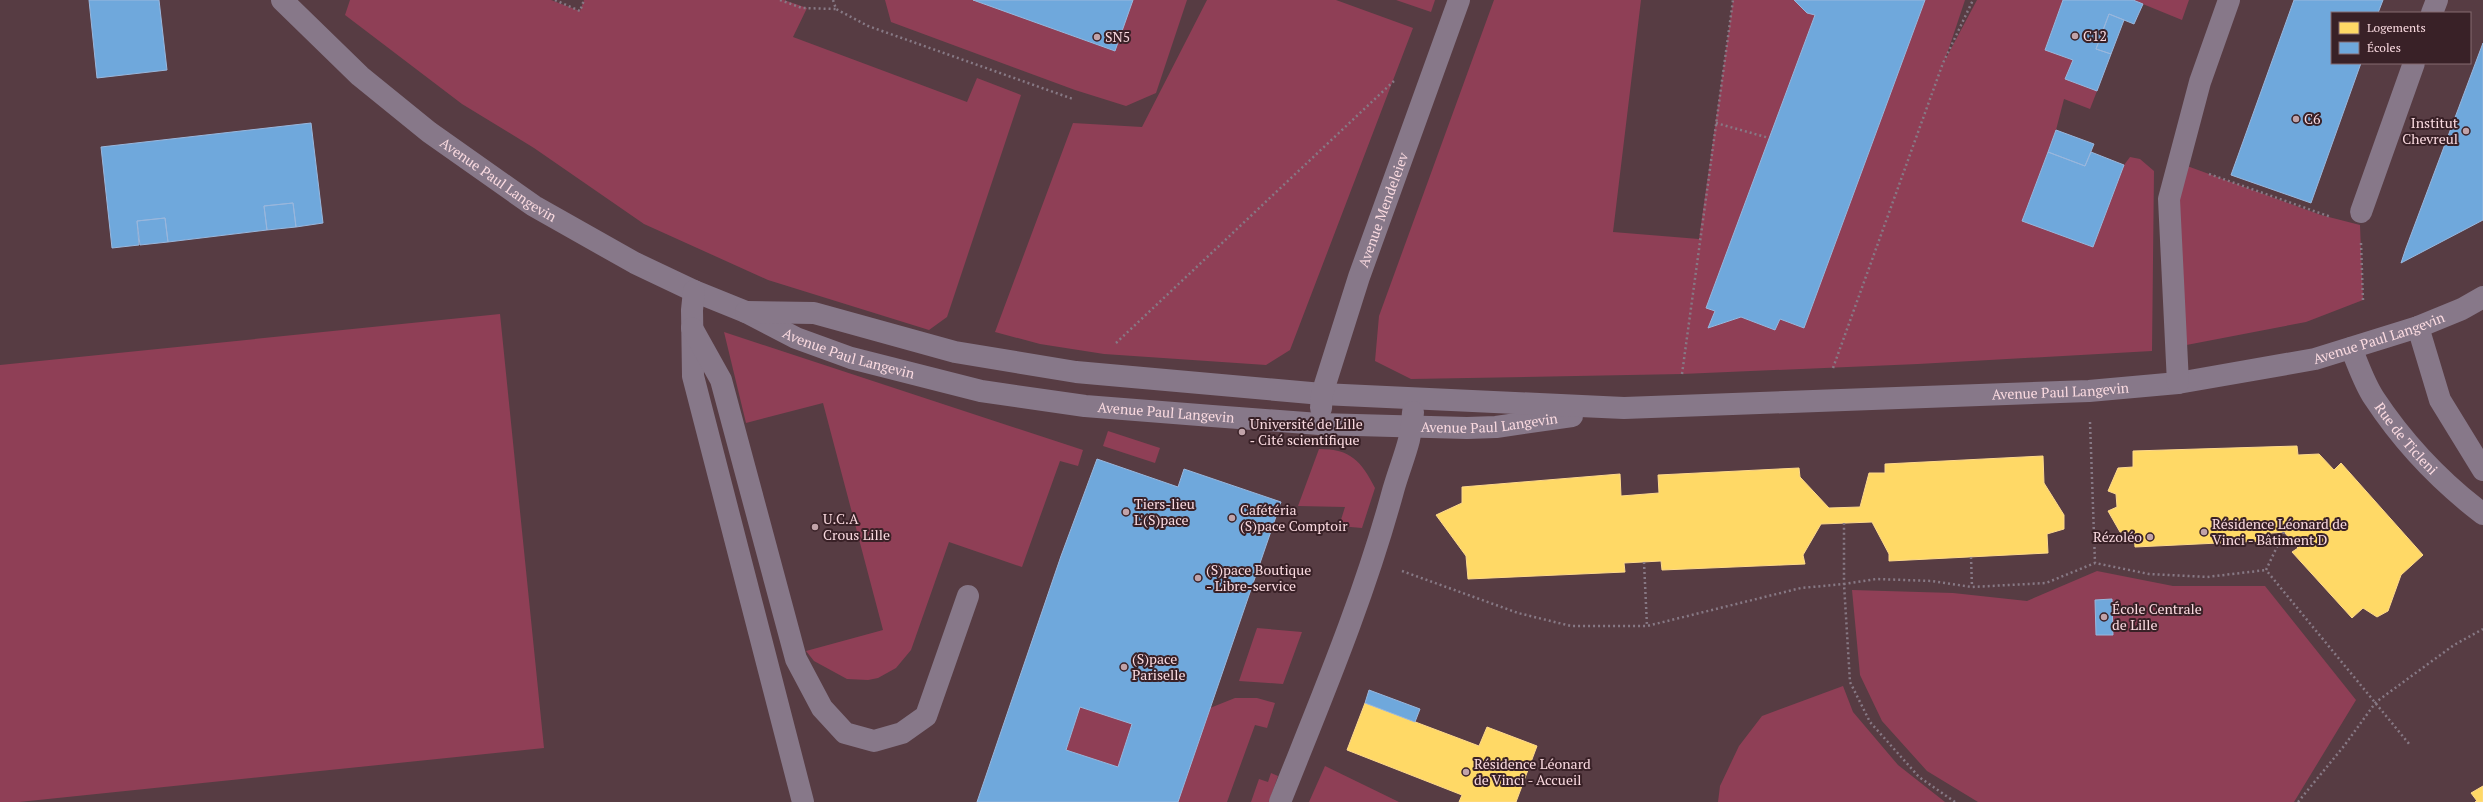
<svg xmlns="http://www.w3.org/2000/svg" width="2483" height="802" font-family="'PT Serif',serif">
<rect width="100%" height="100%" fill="#573c43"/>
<path fill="#8f3f56" d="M 350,0 L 551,0 L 580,11 L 584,0 L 784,0 L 807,8 L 793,37 L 967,102 L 977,78 L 1021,95 L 947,317 L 929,330 L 768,280 L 644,224 L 534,148 L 462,104 L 345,15 Z
M 885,0 L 973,0 L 1114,51 L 1132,0 L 1187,0 L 1156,93 L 1126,106 L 1075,90 L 891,22 Z
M 1207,0 L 1336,0 L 1413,28 L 1290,350 L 1266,365 L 1104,354 L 1040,344 L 995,332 L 1073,123 L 1142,127 Z
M 1396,0 L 1435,0 L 1431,12 Z
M 1494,0 L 1641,0 L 1613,232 L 1699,239 L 1733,0 L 1794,0 L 1807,13 L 1815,15 L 1706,308 L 1715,311 L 1709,328 L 1741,317 L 1775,330 L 1780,319 L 1804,328 L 1925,0 L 1965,0 L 1945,60 L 1977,0 L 2063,0 L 2045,49 L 2073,60 L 2065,79 L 2097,91 L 2090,109 L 2064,99 L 2056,130 L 2022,221 L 2093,247 L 2124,165 L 2130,157 L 2140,159 L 2154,171 L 2152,351 L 1918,364 L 1682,374 L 1411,379 L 1375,361 L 1379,316 Z
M 2133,0 L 2189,0 L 2182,20 Z
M 2179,163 L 2321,215 L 2360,225 L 2363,300 L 2306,322 L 2176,347 Z
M 500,314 L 544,748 L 19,802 L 0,802 L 0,365 Z
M 724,332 L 1083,450 L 1078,466 L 1060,461 L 1022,567 L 949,542 L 911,650 L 896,668 L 878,678 L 868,680 L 847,679 L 814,661 L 806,651 L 883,630 L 823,403 L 746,423 Z
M 1108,431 L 1160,448 L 1155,463 L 1103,446 Z
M 1319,449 C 1351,449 1361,461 1375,488 L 1362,528 L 1339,526 L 1345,507 L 1298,506 Z
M 2097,571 L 2173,586 L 2265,586 L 2356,700 L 2294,802 L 1978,802 L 1927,771 L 1882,721 L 1860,675 L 1852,590 L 1953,593 L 2027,601 Z
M 1257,628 L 1302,632 L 1283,684 L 1239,681 Z
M 1843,686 L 1853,712 L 1898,765 L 1945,802 L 1718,802 L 1720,786 L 1739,746 L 1762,716 Z
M 1235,698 L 1257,698 L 1275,703 L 1267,728 L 1255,725 L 1227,802 L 1178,802 L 1210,708 Z
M 1080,707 L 1132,724 L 1118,767 L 1066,750 Z
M 1325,766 L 1399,802 L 1309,802 Z
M 1271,773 L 1278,776 L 1269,802 L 1251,802 L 1259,779 L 1268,782 Z"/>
<path fill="#ffd966" stroke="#fed98b" d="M 2297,446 L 2298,455 L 2319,454 L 2334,470 L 2341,463 L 2423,555 L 2401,575 L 2388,611 L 2377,617 L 2363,608 L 2352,618 L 2292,552 L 2298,548 L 2284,532 L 2261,534 L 2261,541 L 2135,547 L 2134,532 L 2120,532 L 2108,511 L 2117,507 L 2116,494 L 2108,491 L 2118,468 L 2133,467 L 2133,451 Z
M 2043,456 L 2044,483 L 2064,515 L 2064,529 L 2047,534 L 2048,553 L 1889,561 L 1889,554 L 1872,522 L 1821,524 L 1803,555 L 1805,564 L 1662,570 L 1661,561 L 1624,563 L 1625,572 L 1468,579 L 1466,556 L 1436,515 L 1462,503 L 1462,487 L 1620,474 L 1621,496 L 1659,493 L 1658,475 L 1799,468 L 1800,477 L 1829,508 L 1860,507 L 1869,473 L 1885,473 L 1885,464 Z
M 1365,703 L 1479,746 L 1487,727 L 1537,746 L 1516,802 L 1459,802 L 1462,795 L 1347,750 Z
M 2483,786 L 2483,802 L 2475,802 L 2477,801 L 2471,793 Z"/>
<path fill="#6fa8dc" stroke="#99b7dd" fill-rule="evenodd" d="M 89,0 L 159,0 L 167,70 L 97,78 Z
M 973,0 L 1133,0 L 1115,51 Z
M 1794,0 L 1925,0 L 1804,328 L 1780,319 L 1775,330 L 1741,317 L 1708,328 L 1715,311 L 1706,308 L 1815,15 L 1807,13 Z
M 2063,0 L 2133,0 L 2143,4 L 2134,24 L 2109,14 L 2096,49 L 2111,54 L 2097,91 L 2065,79 L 2073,60 L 2045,50 Z
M 2294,0 L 2383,0 L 2378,13 L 2332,13 L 2332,63 L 2361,63 L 2311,203 L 2231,175 Z
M 2109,14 L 2124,20 L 2111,54 L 2096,49 Z
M 2483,43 L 2483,220 L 2401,263 L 2406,248 Z
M 311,123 L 323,223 L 296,227 L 293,203 L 264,206 L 267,230 L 168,242 L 165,218 L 137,221 L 139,245 L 112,248 L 101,147 Z
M 2056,130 L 2094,144 L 2085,166 L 2048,152 Z
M 2048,152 L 2085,166 L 2091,152 L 2124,165 L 2093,247 L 2022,221 Z
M 293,203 L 296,227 L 267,230 L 264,206 Z
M 165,218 L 168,242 L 140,245 L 137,221 Z
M 1097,459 L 1178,487 L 1184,469 L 1281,502 L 1178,802 L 977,802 L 1061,556 ZM 1080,707 L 1132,724 L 1118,767 L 1066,750 Z
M 2112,599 L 2113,635 L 2096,635 L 2095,600 Z
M 1369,690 L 1420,709 L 1415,722 L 1365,703 Z"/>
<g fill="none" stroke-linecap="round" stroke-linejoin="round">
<path stroke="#877985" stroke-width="2.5" stroke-dasharray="2 3" stroke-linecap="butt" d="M 555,0 L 580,11 L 584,0
M 780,0 L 802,8 L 836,9
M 833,0 L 836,9 L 868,26 L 1073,99
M 1716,123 L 1769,138
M 2209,174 L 2331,217
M 2361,243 L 2363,300
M 1116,343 L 1395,80
M 1833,368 L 1943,63 L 1973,0
M 1682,374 L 1733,0
M 2090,422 L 2095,563
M 2284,532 L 2266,570 L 2410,745
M 1971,557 L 1972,587
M 1644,562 L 1647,626
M 1402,571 L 1518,613 L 1571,626 L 1647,626 L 1801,588 L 1844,584 L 1844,523
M 1955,802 L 1919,777 L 1870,722 L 1850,682 L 1844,584 L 1876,579 L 1932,581 L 1972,587 L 2046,583 L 2095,563 L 2149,574 L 2207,577 L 2266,570
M 2298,802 L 2344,746 L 2376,702 L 2454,645 L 2483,629"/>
<g stroke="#877889" stroke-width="22">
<path id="s1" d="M 282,0 L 360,76 L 429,132 L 534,206 L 635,263 L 694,291 L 746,312 L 796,338 L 851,358 L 981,391 L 1085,406 L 1212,416 L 1319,424 L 1467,428 L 1496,427 L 1572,416"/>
<path d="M 2432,13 L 2437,0"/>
<path d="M 2361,212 L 2414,63"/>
<path d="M 694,291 L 692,310 L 693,376 L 803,802"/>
<path id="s2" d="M 746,312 L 814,313 L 955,352 L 1076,372 L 1322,394 L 1624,408 L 2089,391 L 2178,383 L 2315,359 L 2418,327 L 2462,309 L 2483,297"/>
<path d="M 2418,327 L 2440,400 L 2483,470"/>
<path d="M 692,328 L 721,380 L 796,659 L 822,708 L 845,733 L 874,741 L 902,733 L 926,716 L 968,596"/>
<path id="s3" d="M 2351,348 C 2358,364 2364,383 2374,398 C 2403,442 2441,482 2483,514"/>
<path d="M 2178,383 L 2169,199 L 2200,82 L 2229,0"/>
<path id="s4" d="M 1321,408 L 1322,394 L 1359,277 L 1459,0"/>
<path d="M 1280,802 C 1321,699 1364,598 1393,491 C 1401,462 1412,442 1413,412"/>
</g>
</g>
<g fill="#c1a3a9" stroke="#392127" stroke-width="1.5">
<circle cx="2075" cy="36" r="4"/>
<circle cx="1097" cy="37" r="4"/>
<circle cx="2296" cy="119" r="4"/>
<circle cx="2466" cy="131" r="4"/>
<circle cx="1242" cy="432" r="4"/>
<circle cx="1126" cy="512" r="4"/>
<circle cx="1232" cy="518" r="4"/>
<circle cx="815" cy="527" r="4"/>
<circle cx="2204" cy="532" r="4"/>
<circle cx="2150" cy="537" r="4"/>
<circle cx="1198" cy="578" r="4"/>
<circle cx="2104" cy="617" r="4"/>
<circle cx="1124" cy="667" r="4"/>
<circle cx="1466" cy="772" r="4"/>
</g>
<g text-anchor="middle" stroke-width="4" stroke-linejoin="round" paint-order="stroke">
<g font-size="14" fill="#fadae0" stroke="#392127" text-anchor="start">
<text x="2083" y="41">C12</text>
<text x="1105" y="42">SN5</text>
<text x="2304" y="124">C6</text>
<text x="2458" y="128" text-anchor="end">Institut<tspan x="2458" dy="16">Chevreul</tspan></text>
<text x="1250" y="429">Université de Lille<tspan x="1250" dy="16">‐ Cité scientifique</tspan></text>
<text x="1134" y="509">Tiers-lieu<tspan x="1134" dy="16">L'(S)pace</tspan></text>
<text x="1240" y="515">Cafétéria<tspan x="1240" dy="16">(S)pace Comptoir</tspan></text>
<text x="823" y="524">U.C.A<tspan x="823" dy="16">Crous Lille</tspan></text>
<text x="2212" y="529">Résidence Léonard de<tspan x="2212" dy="16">Vinci - Bâtiment D</tspan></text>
<text x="2142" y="542" text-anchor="end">Rézoléo</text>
<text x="1206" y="575">(S)pace Boutique<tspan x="1206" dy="16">- Libre-service</tspan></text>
<text x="2112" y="614">École Centrale<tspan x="2112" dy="16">de Lille</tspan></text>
<text x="1132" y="664">(S)pace<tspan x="1132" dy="16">Pariselle</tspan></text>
<text x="1474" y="769">Résidence Léonard<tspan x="1474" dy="16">de Vinci - Accueil</tspan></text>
</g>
<g font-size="14" fill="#fadae0" stroke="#392127">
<text dy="5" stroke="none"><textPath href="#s1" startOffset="282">Avenue Paul Langevin</textPath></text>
<text dy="5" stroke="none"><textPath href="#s4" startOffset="208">Avenue Mendeleiev</textPath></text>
<text dy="5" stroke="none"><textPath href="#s2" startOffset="1647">Avenue Paul Langevin</textPath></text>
<text dy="5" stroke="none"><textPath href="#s1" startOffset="675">Avenue Paul Langevin</textPath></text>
<text dy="5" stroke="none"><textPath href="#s2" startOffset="1323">Avenue Paul Langevin</textPath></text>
<text dy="5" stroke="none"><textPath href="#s1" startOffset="999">Avenue Paul Langevin</textPath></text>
<text dy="5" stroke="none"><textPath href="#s1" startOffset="1323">Avenue Paul Langevin</textPath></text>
<text dy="5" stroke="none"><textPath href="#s3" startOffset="107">Rue de Ticleni</textPath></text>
</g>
</g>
<rect x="2331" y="12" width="140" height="52" fill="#392127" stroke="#866b71"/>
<rect x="2339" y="22" width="20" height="12" fill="#ffd966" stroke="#866b71"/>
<text x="2367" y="32" font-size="12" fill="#fadae0">Logements</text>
<rect x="2339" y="42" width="20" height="12" fill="#6fa8dc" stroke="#866b71"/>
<text x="2367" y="52" font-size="12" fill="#fadae0">Écoles</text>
</svg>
